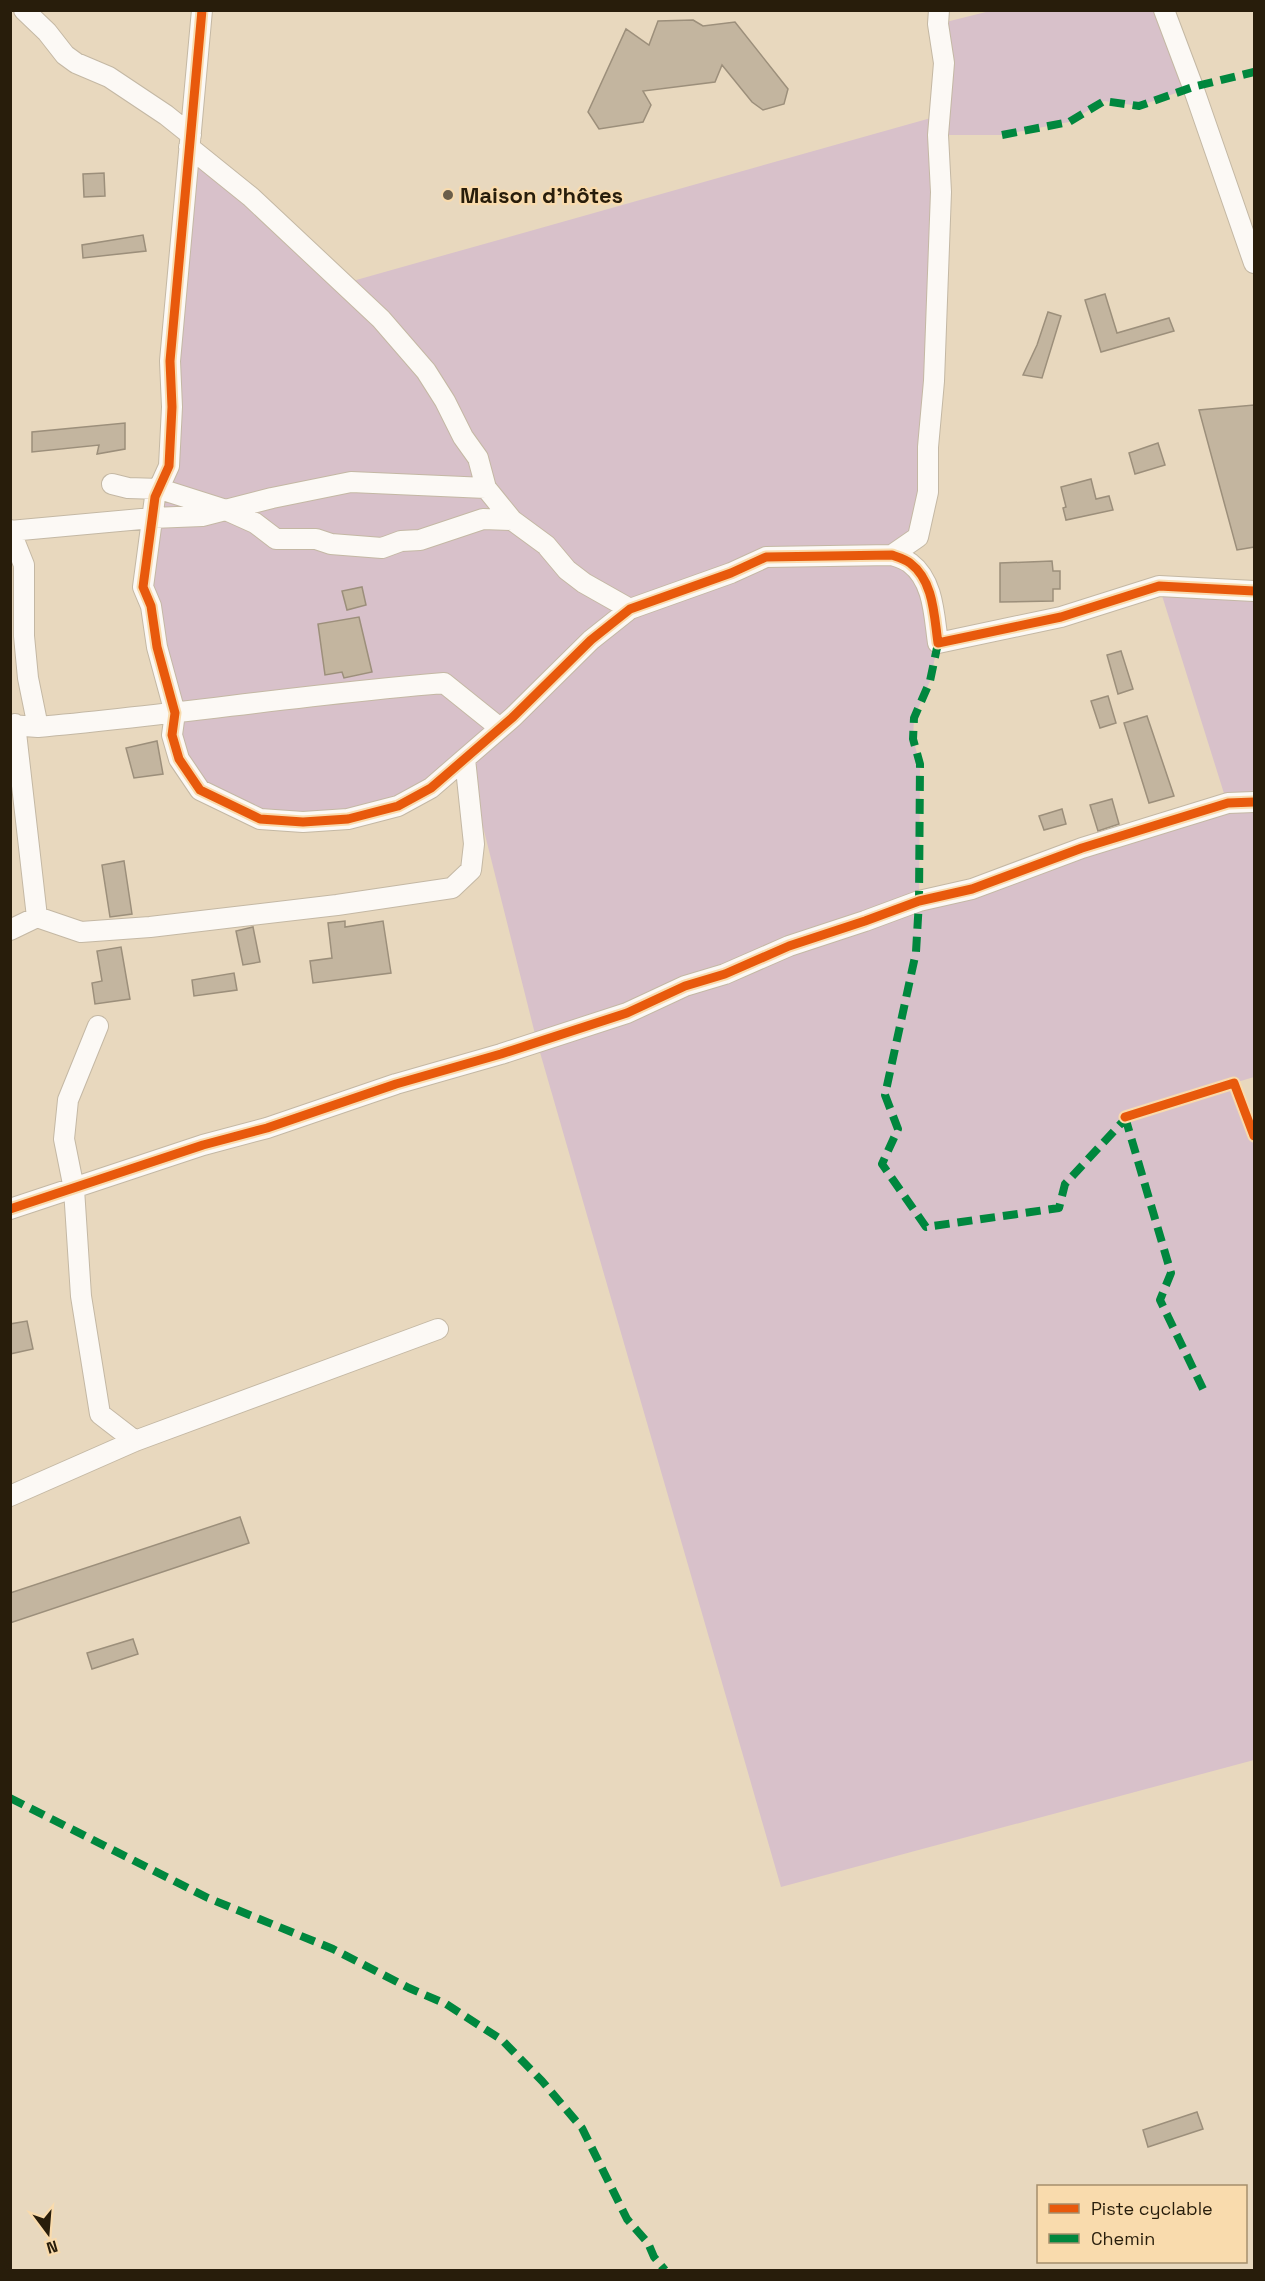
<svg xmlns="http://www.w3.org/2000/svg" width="1265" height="2281" font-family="'Space Grotesk',sans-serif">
<rect width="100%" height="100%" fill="#e8d8be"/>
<path fill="#d8c1ca" d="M 990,11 L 1164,11 L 1193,87 L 1139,106 L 1104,101 L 1069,122 L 1002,135 L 939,135 L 918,537 L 893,555 L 925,579 L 938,643 L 930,681 L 914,718 L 913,739 L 920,764 L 919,901 L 1227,803 L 1159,586 L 1254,591 L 1254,1077 L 1234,1083 L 1254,1139 L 1254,1760 L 781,1887 L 537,1042 L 466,759 L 408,801 L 303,822 L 214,798 L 179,759 L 143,587 L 169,466 L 189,147 L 342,284 L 938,116 L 938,24 Z"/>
<path fill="#c3b59f" stroke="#9c8f7b" stroke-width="1.5" d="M 693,20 L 703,26 L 735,22 L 788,89 L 784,104 L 763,110 L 752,102 L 722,65 L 715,82 L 643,91 L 651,105 L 643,122 L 599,129 L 588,112 L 626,29 L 649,45 L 658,21 Z
M 104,173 L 105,196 L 84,197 L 83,174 Z
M 143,235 L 146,251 L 83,258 L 82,245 Z
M 1105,294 L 1117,333 L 1169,318 L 1174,331 L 1101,352 L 1085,300 Z
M 1048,312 L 1061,316 L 1042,378 L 1023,375 L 1037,345 Z
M 1254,405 L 1254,547 L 1237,550 L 1199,410 Z
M 125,423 L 125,449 L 97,454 L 99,445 L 32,452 L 32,432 Z
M 1158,443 L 1165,465 L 1135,474 L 1129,453 Z
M 1091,479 L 1096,499 L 1109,496 L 1113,510 L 1066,520 L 1063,508 L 1066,507 L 1061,487 Z
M 1052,561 L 1053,571 L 1060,571 L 1060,589 L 1053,589 L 1053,601 L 1000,602 L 1000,563 Z
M 362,587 L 366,605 L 347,610 L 342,591 Z
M 359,617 L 372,672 L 344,678 L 342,672 L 325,675 L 318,624 Z
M 1121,651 L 1133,689 L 1118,694 L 1107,655 Z
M 1108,696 L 1116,723 L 1100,728 L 1091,701 Z
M 1147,716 L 1174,796 L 1149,803 L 1124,723 Z
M 157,741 L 163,774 L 134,778 L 126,748 Z
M 1112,799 L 1119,824 L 1098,831 L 1090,805 Z
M 1062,809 L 1066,824 L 1044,830 L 1039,816 Z
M 124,861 L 132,914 L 110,917 L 102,865 Z
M 345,921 L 345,927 L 383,921 L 391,973 L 313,983 L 310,961 L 332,958 L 328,923 Z
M 253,927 L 260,962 L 243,965 L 236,931 Z
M 121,947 L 130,999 L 95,1004 L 92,983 L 102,981 L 97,951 Z
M 234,973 L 237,990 L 194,996 L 192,980 Z
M 27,1321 L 33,1349 L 10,1354 L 10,1324 Z
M 240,1517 L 249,1543 L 10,1623 L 10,1593 Z
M 133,1639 L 138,1654 L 92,1669 L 87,1653 Z
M 1197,2112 L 1203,2129 L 1148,2147 L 1143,2130 Z"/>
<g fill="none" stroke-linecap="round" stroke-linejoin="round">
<defs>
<path id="minor" d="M 24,10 L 47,32 L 65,55 L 76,63 L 109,77 L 166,115 L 191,135
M 202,10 L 170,361 L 172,407 L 169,466 L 155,497 L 143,587 L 151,606 L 157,647 L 175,713 L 172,735 L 179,759 L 200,790 L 260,819 L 303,822 L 348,819 L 398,806 L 431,788 L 513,717 L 591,640 L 630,609 L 731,573 L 766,557 L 892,555 C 898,557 905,559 910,563 C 934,581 934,616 938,643 L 1061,617 L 1159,586 L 1254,591
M 1164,10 L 1193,87 L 1254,263
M 189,147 L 251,197 L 381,319 L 426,371 L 445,401 L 463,437 L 478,458 L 486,488 L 512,520 L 546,545 L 567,570 L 584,583 L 630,609
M 112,484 L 128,488 L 160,489 L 226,510 L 255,523 L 276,539 L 316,539 L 331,544 L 382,548 L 401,541 L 420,540 L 483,519 L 512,520
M 10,530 L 24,565 L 24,636 L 28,678 L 38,727 L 10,725
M 10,531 L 152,518 L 202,516 L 272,498 L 351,482 L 486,488
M 892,555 L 918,537 L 928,492 L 928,447 L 934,381 L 941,192 L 938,135 L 944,63 L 938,24 L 939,10
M 15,724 L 37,917
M 38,727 C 174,715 308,694 444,683 L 500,728
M 10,930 L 37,917 L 81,932 L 150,927 L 337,905 L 452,888 L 471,870 L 474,844 L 465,759
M 98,1026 L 68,1100 L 64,1139 L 74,1189 L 81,1296 L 100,1414 L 135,1441
M 10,1209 L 203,1145 L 267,1128 L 396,1084 L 501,1054 L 627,1013 L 685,986 L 725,974 L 789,946 L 865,921 L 919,901 L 972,889 L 1082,848 L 1228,803 L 1254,802
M 10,1496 L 135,1441 L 438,1329"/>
</defs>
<use href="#minor" stroke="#c4b8a4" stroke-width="22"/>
<use href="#minor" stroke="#fcf9f5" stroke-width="20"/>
<path stroke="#00873e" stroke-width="8" stroke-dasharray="15 8" stroke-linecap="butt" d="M 1002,135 L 1069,122 L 1104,101 L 1139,106 L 1193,87 L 1254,72
M 938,643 L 930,681 L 914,718 L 913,739 L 920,764 L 919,901 L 916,952 L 885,1095 L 898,1129 L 882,1164 L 926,1227 L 1059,1208 L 1065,1184 L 1128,1116
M 1125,1117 L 1171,1273 L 1160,1300 L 1203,1389
M 10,1798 L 208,1898 L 333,1949 L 409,1988 L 446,2004 L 502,2040 L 542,2081 L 582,2128 L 627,2219 L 648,2243 L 654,2257 L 665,2270"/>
<defs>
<path id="cycleway" d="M 202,10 L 170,361 L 172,407 L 169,466 L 155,497 L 143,587 L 151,606 L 157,647 L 175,713 L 172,735 L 179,759 L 200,790 L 260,819 L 303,822 L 348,819 L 398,806 L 431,788 L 513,717 L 591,640 L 630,609 L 731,573 L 766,557 L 892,555 C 898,557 905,559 910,563 C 934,581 934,616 938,643 L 1061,617 L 1159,586 L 1254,591
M 1125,1117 L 1234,1083 L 1254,1136
M 10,1209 L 203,1145 L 267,1128 L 396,1084 L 501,1054 L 627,1013 L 685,986 L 725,974 L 789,946 L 865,921 L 919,901 L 972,889 L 1082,848 L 1228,803 L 1254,802"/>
</defs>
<use href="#cycleway" stroke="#f9dbad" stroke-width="13"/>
<use href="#cycleway" stroke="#e8590c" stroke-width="9"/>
</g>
<circle fill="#6b5e4a" stroke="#f9dbad" stroke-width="2" cx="448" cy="195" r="6"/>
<g text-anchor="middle" stroke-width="4.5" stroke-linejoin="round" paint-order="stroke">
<g font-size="22" font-weight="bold" fill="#281d0b" stroke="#f9dbad" text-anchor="start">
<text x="460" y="203">Maison d'hôtes</text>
</g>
</g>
<rect width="1265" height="2281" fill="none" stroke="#281d0b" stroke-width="24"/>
<rect x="1037" y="2185" width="210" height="78" fill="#f9dbad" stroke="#a58f6c" stroke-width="1.5"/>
<rect x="1049" y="2204" width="30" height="9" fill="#e8590c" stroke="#a58f6c" stroke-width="1.5"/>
<text x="1091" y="2215" font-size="18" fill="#281d0b">Piste cyclable</text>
<rect x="1049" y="2234" width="30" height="9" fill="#00873e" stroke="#a58f6c" stroke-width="1.5"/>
<text x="1091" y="2245" font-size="18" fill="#281d0b">Chemin</text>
<g transform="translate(48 2233) rotate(164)" stroke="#f9dbad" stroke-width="4.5" paint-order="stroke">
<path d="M0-4.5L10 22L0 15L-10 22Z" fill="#281d0b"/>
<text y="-9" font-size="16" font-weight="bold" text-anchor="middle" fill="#281d0b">N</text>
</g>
</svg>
